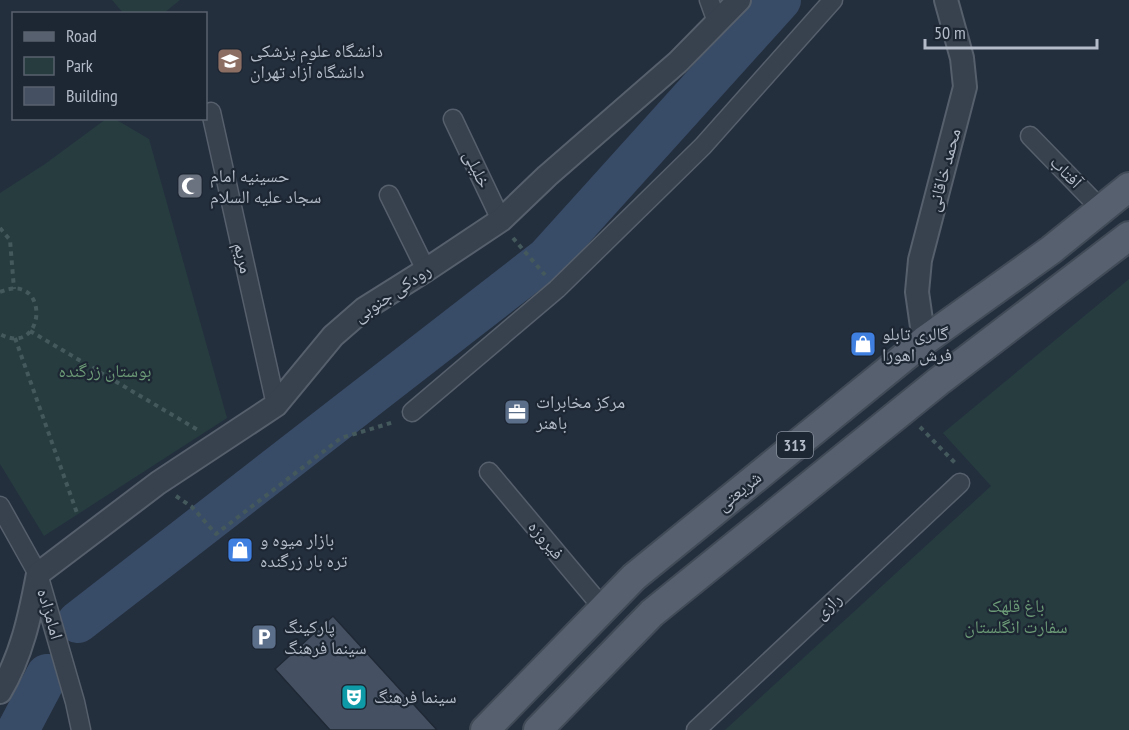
<svg xmlns="http://www.w3.org/2000/svg" width="1129" height="730" font-family="'PT Sans Narrow','Noto Naskh Arabic',sans-serif">
<rect width="100%" height="100%" fill="#242f3e"/>
<path fill="#263c3f" d="M 112,0 L 180,0 L 164,13 L 124,14 Z
M 106,119 L 115,119 L 149,139 L 227,418 L 44,536 L 0,464 L 0,193 L 45,164 Z
M 1129,279 L 1129,730 L 725,730 L 991,486 L 943,433 Z"/>
<g fill="none" stroke-linecap="round" stroke-linejoin="round">
<path stroke="#394c67" stroke-width="42" d="M 78,622 L 547,258 L 780,0
M 18,730 L 47,675"/>
</g>
<path fill="#455162" stroke="#1f2835" stroke-width="1.5" d="M 333,616 L 437,730 L 330,730 L 275,669 Z"/>
<g fill="none" stroke-linecap="round" stroke-linejoin="round">
<defs>
<path id="minor" d="M 709,0 L 717,22
M 211,112 L 276,405
M 453,119 L 501,220
M 1030,136 L 1101,209
M 389,195 L 426,270
M 412,412 L 557,289 L 703,146 L 833,0
M 489,472 L 603,608
M 0,506 L 38,574 L 75,702 L 81,730
M 696,730 L 960,483"/>
<path id="tertiary" d="M 924,341 L 917,292 L 920,260 L 965,87 L 962,58 L 946,0
M 0,692 C 22,655 30,616 38,574 L 158,483 L 276,405 L 333,336 L 364,309 L 426,270 L 501,220 L 547,176 L 678,62 L 739,0"/>
<path id="primary" d="M 485,730 L 634,577 L 924,341 L 1051,250 L 1129,187
M 538,730 L 652,613 L 939,381 L 1129,236"/>
</defs>
<use href="#minor" stroke="#565f6c" stroke-width="21"/>
<use href="#tertiary" stroke="#565f6c" stroke-width="26"/>
<use href="#primary" stroke="#414a57" stroke-width="32"/>
<path stroke="#44595c" stroke-width="4" stroke-dasharray="4.5 4.5" stroke-linecap="butt" d="M 0,228 L 10,240 L 14,289
M 513,238 L 545,275
M 0,292 C 51,270 46,359 0,334
M 30,331 L 198,430
M 15,338 L 78,516
M 920,427 L 957,465
M 176,496 L 192,507 L 216,534 L 341,438 L 394,422"/>
<use href="#minor" stroke="#38414e" stroke-width="18"/>
<use href="#tertiary" stroke="#38414e" stroke-width="22"/>
<use href="#primary" stroke="#56606e" stroke-width="28"/>
</g>
<defs>
<symbol id="university-square" viewBox="-11 -11 22 22"><rect x="-9" y="-9" width="18" height="18" rx="4" fill="#8d6e63" stroke="#1d2633"/><path d="M0-5L7-2L0 1L-7-2ZM-4 1L0 2.5L4 1V4Q0 6-4 4Z" fill="#fff"/></symbol>
<symbol id="mosque-square" viewBox="-11 -11 22 22"><rect x="-9" y="-9" width="18" height="18" rx="4" fill="#6b7280" stroke="#1d2633"/><path d="M3.5-4.9A6 6 0 1 0 3.5 4.9A5 5 0 1 1 3.5-4.9Z" fill="#fff"/></symbol>
<symbol id="shop-square" viewBox="-11 -11 22 22"><rect x="-9" y="-9" width="18" height="18" rx="4" fill="#3f7fe0" stroke="#1d2633"/><path d="M-5-2.5h2.3a2.7 3.5 0 0 1 5.4 0H5L5.5 6h-11ZM-1.5-2.5h3a1.5 2.3 0 0 0-3 0Z" fill="#fff"/></symbol>
<symbol id="office-square" viewBox="-11 -11 22 22"><rect x="-9" y="-9" width="18" height="18" rx="4" fill="#5c6f8a" stroke="#1d2633"/><path d="M-6-3h4V-5.5h4V-3h4V5H-6ZM-1-4.5V-3h2v-1.5ZM-6 0V1H6V0Z" fill="#fff"/></symbol>
<symbol id="parking-square" viewBox="-11 -11 22 22"><rect x="-9" y="-9" width="18" height="18" rx="4" fill="#5c6f8a" stroke="#1d2633"/><path d="M-3.5-5.5H1a3.5 3.5 0 0 1 0 7H-1V5.5H-3.5ZM-1-3.4V-.6H.8a1.4 1.4 0 0 0 0-2.8Z" fill="#fff"/></symbol>
<symbol id="theatre-square" viewBox="-11 -11 22 22"><rect x="-9" y="-9" width="18" height="18" rx="4" fill="#0f9aa8" stroke="#1d2633"/><path d="M-5-5.5Q0-4 5-5.5V0Q5 5 0 6Q-5 5-5 0ZM-3.3-2.5H-1v1.5H-3.3ZM1-2.5H3.3v1.5H1ZM-2.8 1Q0 5.5 2.8 1Z" fill="#fff"/></symbol>
</defs>
<g fill-rule="evenodd">
<use href="#university-square" x="215" y="46" width="30" height="30"/>
<use href="#mosque-square" x="175" y="171" width="30" height="30"/>
<use href="#shop-square" x="848" y="329" width="30" height="30"/>
<use href="#office-square" x="502" y="397" width="30" height="30"/>
<use href="#shop-square" x="225" y="535" width="30" height="30"/>
<use href="#parking-square" x="249" y="622" width="30" height="30"/>
<use href="#theatre-square" x="339" y="682" width="30" height="30"/>
</g>
<g text-anchor="middle" stroke-width="4.5" stroke-linejoin="round" paint-order="stroke">
<rect fill="#1d2633" stroke="#878f9c" stroke-width="1.5" x="777" y="432" width="36" height="26" rx="4.5"/>
<g font-size="16" font-weight="bold" fill="#b4bcc9">
<text x="795" y="451">313</text>
</g>
<g font-size="18" fill="#b4bcc9" stroke="#1d2633" text-anchor="start">
<text x="250" y="57">دانشگاه علوم پزشکی<tspan x="250" dy="21">دانشگاه آزاد تهران</tspan></text>
<text x="210" y="182">حسینیه امام<tspan x="210" dy="21">سجاد علیه السلام</tspan></text>
<text x="882" y="340">گالری تابلو<tspan x="882" dy="21">فرش اهورا</tspan></text>
<text x="536" y="408">مرکز مخابرات<tspan x="536" dy="21">باهنر</tspan></text>
<text x="260" y="546">بازار میوه و<tspan x="260" dy="21">تره بار زرگنده</tspan></text>
<text x="284" y="633">پارکینگ<tspan x="284" dy="21">سینما فرهنگ</tspan></text>
<text x="374" y="703">سینما فرهنگ</text>
</g>
<g font-size="18" fill="#b4bcc9" stroke="#1d2633">
<text transform="translate(477 169) rotate(64)" y="6">خلیلی</text>
<text transform="translate(944 170) rotate(-75)" y="6">محمد خاقانی</text>
<text transform="translate(1066 172) rotate(46)" y="6">آفتاب</text>
<text transform="translate(243 258) rotate(77)" y="6">مریم</text>
<text transform="translate(392 293) rotate(-34)" y="6">رودکی جنوبی</text>
<text transform="translate(739 491) rotate(-39)" y="6">شریعتی</text>
<text transform="translate(546 540) rotate(50)" y="6">فیروزه</text>
<text transform="translate(828 606) rotate(-43)" y="6">رازی</text>
<text transform="translate(50 614) rotate(74)" y="6">امامزاده</text>
</g>
<g font-size="18" fill="#6b9a76" stroke="#1d2633">
<text x="105" y="377">بوستان زرگنده</text>
<text x="1016" y="612">باغ قلهک<tspan x="1016" dy="21">سفارت انگلستان</tspan></text>
</g>
</g>
<rect x="12" y="12" width="195" height="108" fill="#1d2633" stroke="#59626f" stroke-width="1.5"/>
<rect x="24" y="32" width="30" height="9" fill="#56606e" stroke="#59626f" stroke-width="1.5"/>
<text x="66" y="42" font-size="18" fill="#b4bcc9">Road</text>
<rect x="24" y="57" width="30" height="18" fill="#263c3f" stroke="#59626f" stroke-width="1.5"/>
<text x="66" y="72" font-size="18" fill="#b4bcc9">Park</text>
<rect x="24" y="87" width="30" height="18" fill="#455162" stroke="#59626f" stroke-width="1.5"/>
<text x="66" y="102" font-size="18" fill="#b4bcc9">Building</text>
<path d="M925 39v9h172v-9" fill="none" stroke="#b4bcc9" stroke-width="3"/>
<text x="934" y="39" font-size="18" fill="#b4bcc9" stroke="#1d2633" stroke-width="4.5" paint-order="stroke">50 m</text>
</svg>
